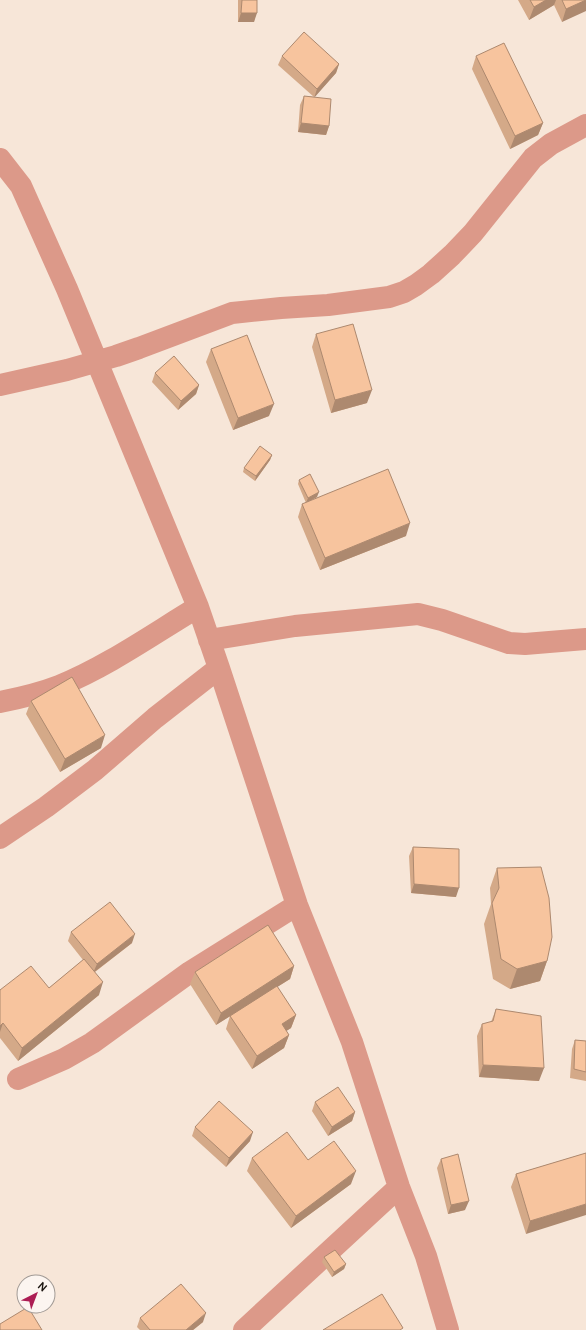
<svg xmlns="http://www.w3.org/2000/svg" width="586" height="1330" font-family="Cabin,sans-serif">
<rect width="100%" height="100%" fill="#f7e6d8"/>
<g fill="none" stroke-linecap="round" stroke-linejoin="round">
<path stroke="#dc9989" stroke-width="22" d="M 0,159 L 21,186 L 67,289 L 198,607 L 219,668 L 297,905 L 352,1042 L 399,1187 L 426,1256 L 448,1330
M 0,385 L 67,370 L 116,356 L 139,348 L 232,313 L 281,308 L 328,305 L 389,297 L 404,292 L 416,285 L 431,274 L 452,255 L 473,233 L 533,158 L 551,144 L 586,125
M 209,640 L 295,626 L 418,614 L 442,620 L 509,643 L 525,644 L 586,639
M 0,702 C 20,698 41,693 59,686 C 108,666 153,634 198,607
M 0,838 L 46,807 L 95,770 L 155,718 L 219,668
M 18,1079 L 64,1059 L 92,1043 L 190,972 L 297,905
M 244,1330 L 399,1187"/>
</g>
<path fill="#d4a988" d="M 238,0 L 257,0 L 254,22 L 238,22 Z
M 518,0 L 586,0 L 562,22 L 554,5 L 529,20 Z
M 282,56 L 339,64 L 336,73 L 314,97 L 329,126 L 326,135 L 298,132 L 300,105 L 304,96 L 314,97 L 278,65 Z
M 476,56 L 543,123 L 538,135 L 510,149 L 472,69 Z
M 316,334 L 367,403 L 331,413 L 312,347 Z
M 211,349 L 269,416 L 233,430 L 206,362 Z
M 155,373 L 199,385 L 196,394 L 178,410 L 152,382 Z
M 272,455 L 270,460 L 255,481 L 243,472 L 244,468 Z
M 299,480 L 317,497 L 306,503 L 298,484 Z
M 302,504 L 406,536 L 320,570 L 298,517 Z
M 31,701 L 101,748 L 60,772 L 26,714 Z
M 413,847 L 456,897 L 411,893 L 409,856 Z
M 497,868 L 547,961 L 540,981 L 510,989 L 493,979 L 484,924 L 491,904 L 490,888 Z
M 71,932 L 132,943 L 95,972 L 99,995 L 18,1061 L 0,1038 L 0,990 L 49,988 L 83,960 L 68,941 Z
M 294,966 L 290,979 L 277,987 L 296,1015 L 291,1028 L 286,1031 L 289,1035 L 284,1048 L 252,1069 L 226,1029 L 230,1016 L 216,1025 L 190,984 L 195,972 Z
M 496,1009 L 539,1081 L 479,1077 L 477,1036 L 482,1024 L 491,1022 Z
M 575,1040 L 586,1041 L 586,1081 L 570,1078 L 572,1049 Z
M 315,1102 L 355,1112 L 352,1121 L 328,1136 L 312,1111 Z
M 195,1127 L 250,1141 L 226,1167 L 192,1136 Z
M 586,1153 L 526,1234 L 511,1187 L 516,1174 Z
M 252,1158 L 308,1160 L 351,1184 L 291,1228 L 247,1171 Z
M 441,1159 L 465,1210 L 448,1214 L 437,1168 Z
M 324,1257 L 346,1264 L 344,1269 L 332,1277 L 322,1262 Z
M 140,1318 L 203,1322 L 193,1330 L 140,1330 L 137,1327 Z"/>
<path fill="#ad896f" d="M 546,0 L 556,0 L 554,5 L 529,20 L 534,7 Z
M 586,0 L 586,11 L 562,22 L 566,9 Z
M 241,13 L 257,13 L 254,22 L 238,22 Z
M 339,64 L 336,73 L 314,98 L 317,89 Z
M 301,123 L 329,126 L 326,135 L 298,132 Z
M 543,123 L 538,135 L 510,149 L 515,136 Z
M 199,385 L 196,394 L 178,410 L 181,401 Z
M 372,390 L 367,403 L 331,413 L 335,400 Z
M 274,404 L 269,416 L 233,430 L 238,418 Z
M 272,455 L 270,460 L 255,481 L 256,476 Z
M 319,492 L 317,497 L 306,503 L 308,498 Z
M 410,523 L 406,536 L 320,570 L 325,558 Z
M 105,735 L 101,748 L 60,772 L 65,759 Z
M 414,884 L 459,888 L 456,897 L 411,893 Z
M 135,934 L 132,943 L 93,973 L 97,964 Z
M 547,961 L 540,981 L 510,989 L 517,969 Z
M 294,966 L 290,979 L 216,1025 L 221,1013 Z
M 103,982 L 99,995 L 18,1061 L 22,1048 Z
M 296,1015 L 291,1028 L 277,1037 L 282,1024 Z
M 3,1023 L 0,1032 L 0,1026 Z
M 289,1035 L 284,1048 L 252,1069 L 257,1056 Z
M 483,1065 L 544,1068 L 539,1081 L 479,1077 Z
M 355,1112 L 352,1121 L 328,1136 L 332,1127 Z
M 253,1132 L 250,1141 L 226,1167 L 229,1158 Z
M 356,1171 L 351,1184 L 291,1228 L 296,1216 Z
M 469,1201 L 465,1210 L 448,1214 L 451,1205 Z
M 586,1204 L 586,1215 L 526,1234 L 530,1221 Z
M 346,1264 L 344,1269 L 332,1277 L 334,1272 Z
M 206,1313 L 203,1322 L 193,1330 L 186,1330 Z"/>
<path fill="#f7c49e" stroke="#ad896f" d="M 242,0 L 257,0 L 257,13 L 241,13 Z
M 530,0 L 546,0 L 534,7 Z
M 562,0 L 586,0 L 566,9 Z
M 304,32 L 339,64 L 317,89 L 282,56 Z
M 504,43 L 543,123 L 515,136 L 476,56 Z
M 304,96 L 331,99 L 329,126 L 301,123 Z
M 353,324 L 372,390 L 335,400 L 316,334 Z
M 247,335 L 274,404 L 238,418 L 211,349 Z
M 174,356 L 199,385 L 181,401 L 155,373 Z
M 260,446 L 272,455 L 256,476 L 244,468 Z
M 388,469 L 410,523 L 325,558 L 302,504 Z
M 310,474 L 319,492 L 308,498 L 299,480 Z
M 72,677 L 105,735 L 65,759 L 31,701 Z
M 413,847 L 459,849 L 459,888 L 414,884 Z
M 541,867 L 549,898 L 552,937 L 547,961 L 517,969 L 501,959 L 492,903 L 499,888 L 497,868 Z
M 110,902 L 135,934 L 97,964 L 71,932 Z
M 268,925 L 294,966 L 221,1013 L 195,972 Z
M 84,959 L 103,982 L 22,1048 L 3,1023 L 0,1026 L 0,990 L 31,966 L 49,988 Z
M 277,986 L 296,1015 L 282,1024 L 289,1035 L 257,1056 L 230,1016 Z
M 496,1009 L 541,1016 L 544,1068 L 483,1065 L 482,1024 L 493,1021 Z
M 575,1040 L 586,1041 L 586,1072 L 574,1069 Z
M 338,1087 L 355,1112 L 332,1127 L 315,1102 Z
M 219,1101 L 253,1132 L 229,1158 L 195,1127 Z
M 287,1132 L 308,1160 L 334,1141 L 356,1171 L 296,1216 L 252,1158 Z
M 586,1153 L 586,1204 L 530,1221 L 516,1174 Z
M 458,1154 L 469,1201 L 451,1205 L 441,1159 Z
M 335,1250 L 346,1264 L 334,1272 L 324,1257 Z
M 181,1284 L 206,1313 L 186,1330 L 150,1330 L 140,1318 Z
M 382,1294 L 403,1328 L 400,1330 L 323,1330 Z
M 28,1307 L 42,1330 L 0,1330 L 0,1324 Z"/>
<g transform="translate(36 1294) rotate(42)"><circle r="19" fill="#fcf5f0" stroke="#a29b96"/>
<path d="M0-3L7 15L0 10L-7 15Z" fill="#ad1d54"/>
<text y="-6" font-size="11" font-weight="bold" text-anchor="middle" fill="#1a140f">N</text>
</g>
</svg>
